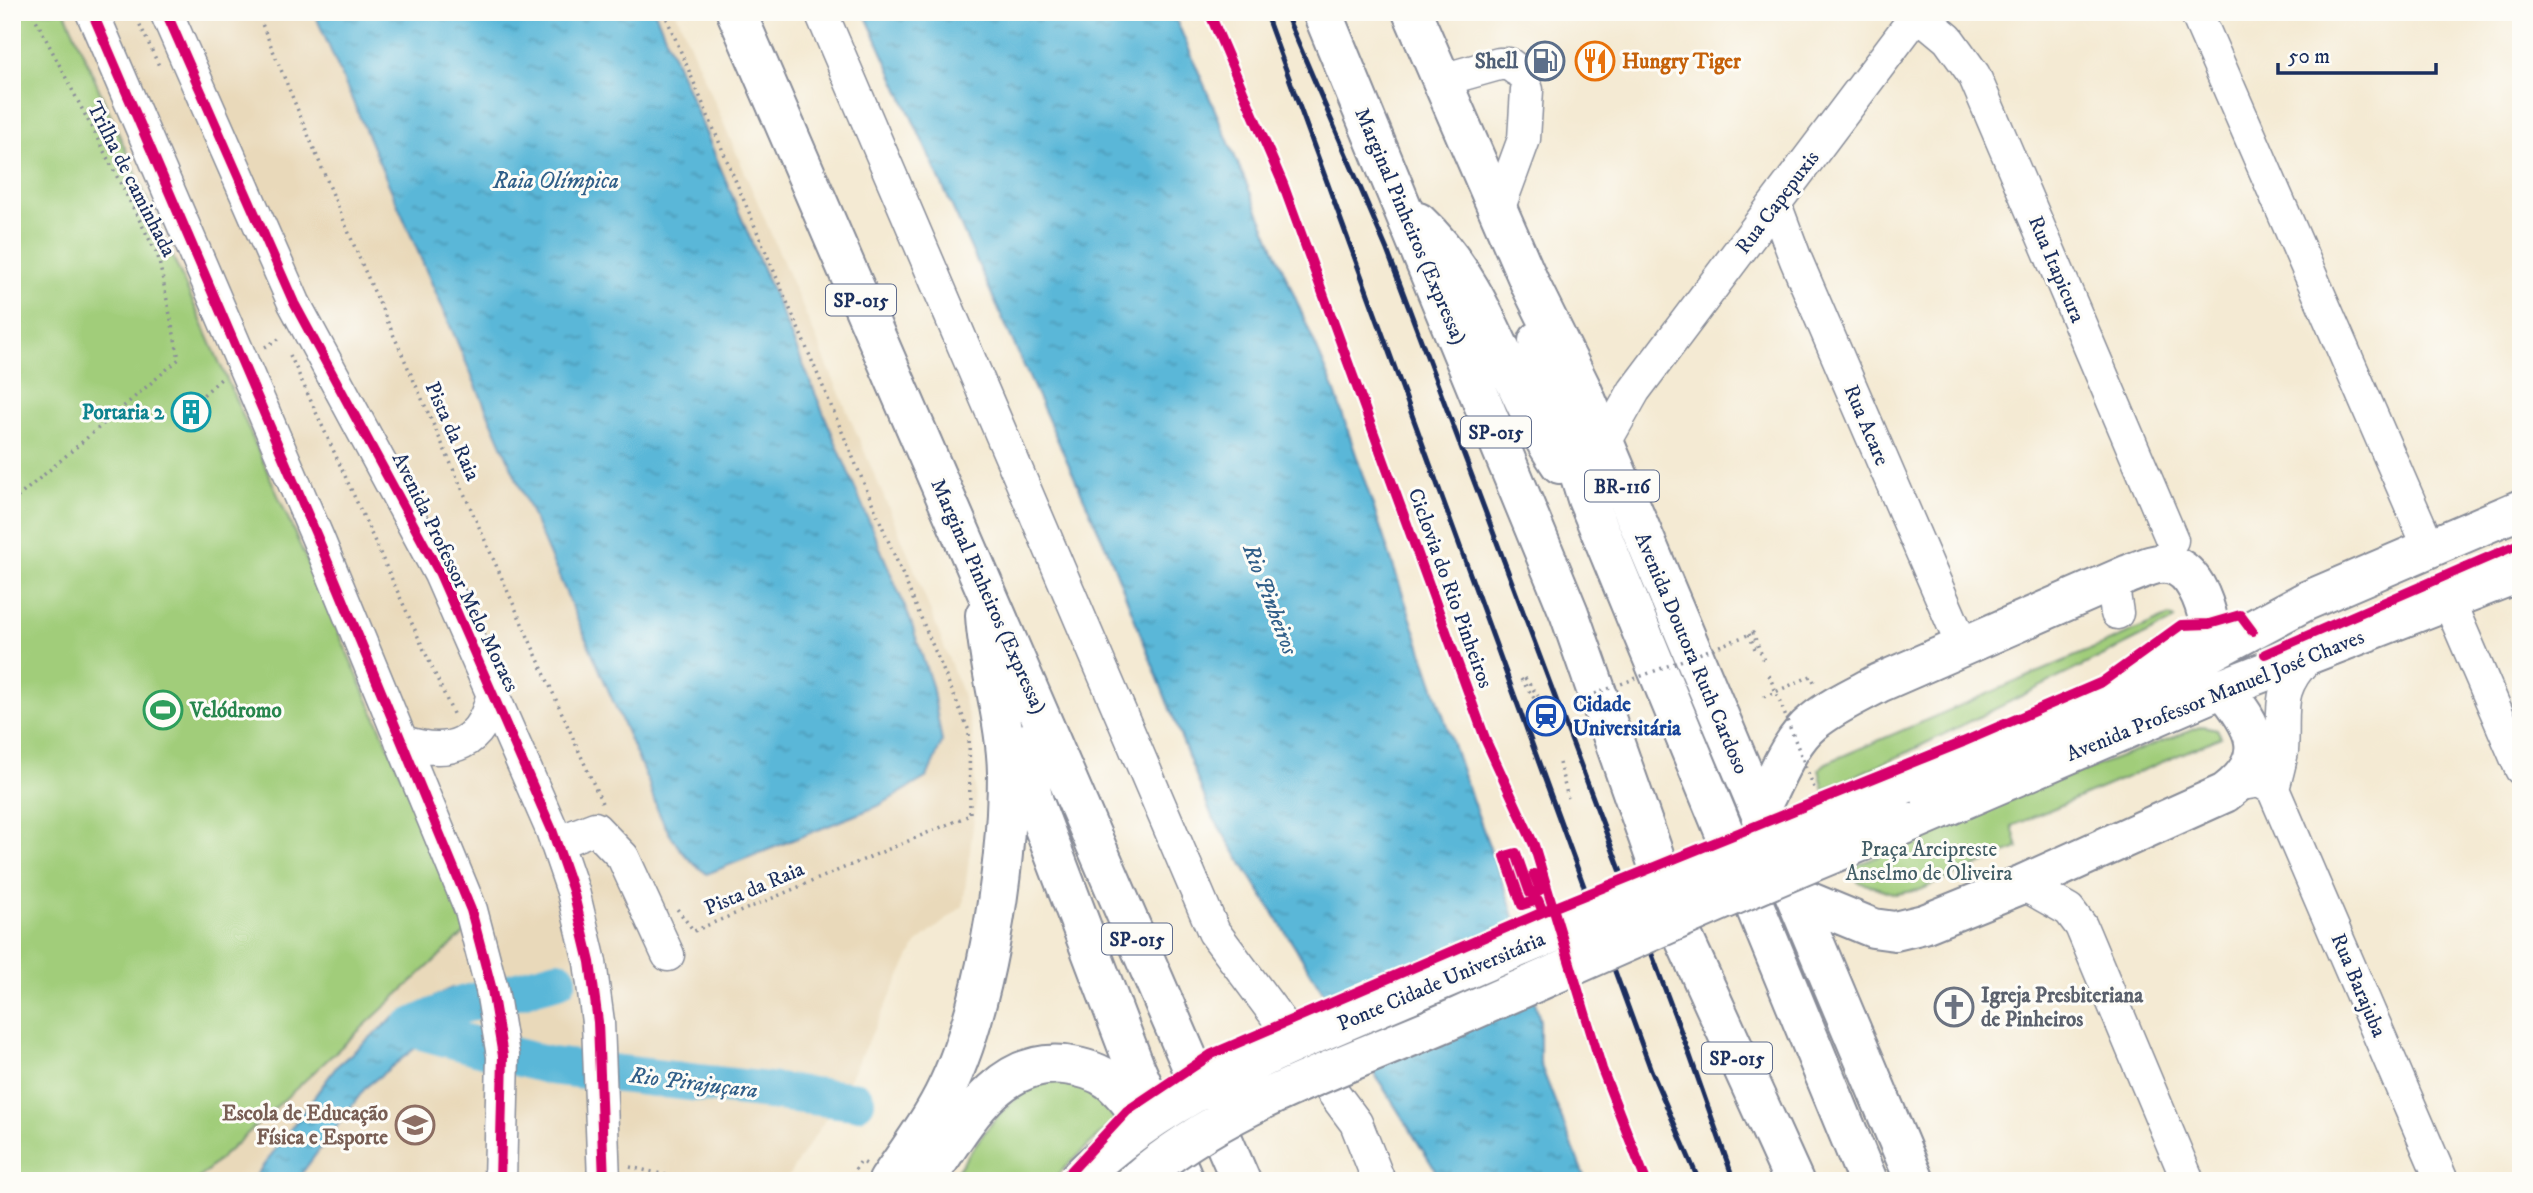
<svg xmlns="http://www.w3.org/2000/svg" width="2533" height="1193" font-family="'IM FELL DW Pica',serif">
<defs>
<pattern id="water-ripples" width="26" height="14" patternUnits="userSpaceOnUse" patternTransform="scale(1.75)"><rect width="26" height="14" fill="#5ab7d8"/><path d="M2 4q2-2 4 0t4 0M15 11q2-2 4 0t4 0" fill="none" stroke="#4a95b2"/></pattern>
</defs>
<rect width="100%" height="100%" fill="#fdfcf7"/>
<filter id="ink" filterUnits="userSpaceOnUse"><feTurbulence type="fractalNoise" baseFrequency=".0143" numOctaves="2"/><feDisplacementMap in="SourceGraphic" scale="14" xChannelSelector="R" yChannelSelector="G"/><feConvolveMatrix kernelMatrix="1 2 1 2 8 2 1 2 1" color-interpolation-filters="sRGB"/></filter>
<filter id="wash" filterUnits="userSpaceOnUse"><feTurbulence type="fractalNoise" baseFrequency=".00686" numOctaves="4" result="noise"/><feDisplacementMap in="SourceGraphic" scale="28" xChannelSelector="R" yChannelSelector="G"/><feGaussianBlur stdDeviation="1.57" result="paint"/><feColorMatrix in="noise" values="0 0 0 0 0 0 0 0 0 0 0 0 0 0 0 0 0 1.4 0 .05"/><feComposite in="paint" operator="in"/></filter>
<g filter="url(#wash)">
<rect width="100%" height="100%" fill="#f4ead3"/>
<path fill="#e9d9ba" d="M 12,12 L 676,12 L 905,546 L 961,690 L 972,730 L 976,803 L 963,906 L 916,944 L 842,1094 L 785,1181 L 12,1181 Z"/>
<path fill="#a1cd7a" stroke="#5e7e6c" stroke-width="2" d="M 12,12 L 65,12 L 469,929 L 196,1181 L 12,1181 Z
M 2169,616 L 2174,619 L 2169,623 L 1908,752 L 1824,790 L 1819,769 L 1826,763 Z
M 2203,726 L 2217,729 L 2221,737 L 2012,826 L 2018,848 L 1920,890 L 1896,894 L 1858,882 L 1855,866 L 2053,782 Z
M 1055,1081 C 1084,1086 1102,1092 1116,1119 L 1051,1181 L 950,1181 C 979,1142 1004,1090 1055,1081 Z"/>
<path fill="url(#water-ripples)" stroke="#3a739b" stroke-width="2" d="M 314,12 L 655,12 L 910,619 L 932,686 L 942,742 L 927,777 L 878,806 L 707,874 C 677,854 658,819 649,784 Z
M 864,12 L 1173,12 L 1333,386 L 1463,774 L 1511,906 L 1540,1021 L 1540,1063 L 1586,1181 L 1439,1181 L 1434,1168 L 1211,814 L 1110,556 Z
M 452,988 L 464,1025 L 428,1038 L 366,1087 L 296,1181 L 252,1181 L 337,1066 L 393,1018 Z"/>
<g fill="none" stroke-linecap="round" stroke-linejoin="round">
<path stroke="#5ab7d8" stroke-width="38" d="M 410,1028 L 550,1066 L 856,1101
M 410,1028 L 458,1006 L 558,979"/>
</g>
</g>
<g filter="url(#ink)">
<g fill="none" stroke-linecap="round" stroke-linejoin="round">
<defs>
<path id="minor" d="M 92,12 L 319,541 L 471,910 L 492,990 L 503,1056 L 500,1181
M 166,12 L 294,303 L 440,574 L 552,830 L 573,891 L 590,962 L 598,1022 L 604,1181
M 821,12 L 1214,932 L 1356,1123 L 1379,1181
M 2196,12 L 2429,547
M 1918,14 L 1948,39 L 1974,75 L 2172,540
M 1442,80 L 1499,64 L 1509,64 L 1517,70
M 1775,204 L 1796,260 L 1962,645
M 1498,210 L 1524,139 L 1527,90
M 1604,444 L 1634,391 L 1919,12
M 2112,581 L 2117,613
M 2449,602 L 2521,769
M 401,741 C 450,758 484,745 493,691
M 2236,785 L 2260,781 L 2273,789 L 2442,1181
M 2273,789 C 2276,777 2280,764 2282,751 C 2285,710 2275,691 2307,658
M 556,843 L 595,828 L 623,857 L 668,955
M 2023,884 L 2069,910 L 2081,926 L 2188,1181"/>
<path id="major" d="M 1905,784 L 2117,702 L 2306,601 L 2521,509
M 1911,822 L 2223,688 L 2521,572
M 925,1181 C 960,1132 995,1057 1065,1065 C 1082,1067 1097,1071 1110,1081 C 1130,1098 1145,1123 1160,1144"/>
<path id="highway" d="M 736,12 L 1241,1181
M 1322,12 L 1569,613 L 1682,934 L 1794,1181
M 1412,12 L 1531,286 L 1581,387 L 1915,1181
M 1418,222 C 1489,288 1506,386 1560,464
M 1538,341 L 1587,499 L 1868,1181
M 1026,743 L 1028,775 L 1034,802 L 1135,1067 L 1182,1175
M 1759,810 C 1775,782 1788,742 1813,722 C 1832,706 1857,695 1879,683 L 2129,574 C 2140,570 2154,562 2167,564 C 2193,567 2205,602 2209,624 L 2195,644 L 2117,702
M 1798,897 L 1873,928 L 1895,931 L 1924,924 L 2023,884 L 2225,793 C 2273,757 2255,727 2223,688
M 888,1181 C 905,1156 923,1132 938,1105 C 985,1021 1007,869 1007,773 C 1006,720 988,668 985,615"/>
</defs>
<use href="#minor" stroke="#888c98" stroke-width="35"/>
<use href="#major" stroke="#888c98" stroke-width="42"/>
<use href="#highway" stroke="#888c98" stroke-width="42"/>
<path stroke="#888c98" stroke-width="3.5" stroke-dasharray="2 5" stroke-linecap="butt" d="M 134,12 L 160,68
M 257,12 L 361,262 L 602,803
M 664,12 L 969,731 L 970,815 L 694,931 L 677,909
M 265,347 L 282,337
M 290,355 L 455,718
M 193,404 L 222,378
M 12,502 L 179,359 L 158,256 L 32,12
M 1749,634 L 1755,649
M 1525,678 L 1538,696
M 1521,679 L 1534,698
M 1764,697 L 1811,676 L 1815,684
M 1559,763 L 1568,798
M 630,1167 L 693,1181
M 847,1181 L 861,1161 L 866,1164"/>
<use href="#minor" stroke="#fff" stroke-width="32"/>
<use href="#major" stroke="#fff" stroke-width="38"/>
<use href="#highway" stroke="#fff" stroke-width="38"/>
<path stroke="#1b2f5e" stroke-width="5" d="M 1265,12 L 1651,1070 L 1699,1181
M 1285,12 L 1387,250 L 1689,1053 L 1734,1181"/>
<defs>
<path id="major-bridge" d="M 1076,1181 C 1170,1087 1302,1041 1421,989 C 1582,920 1744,853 1905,784
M 1136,1181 C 1227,1101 1350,1065 1460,1016 C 1610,950 1759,882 1911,822"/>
</defs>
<use href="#major-bridge" stroke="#888c98" stroke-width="42" stroke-linecap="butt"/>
<path stroke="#888c98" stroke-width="3.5" stroke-dasharray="2 5" stroke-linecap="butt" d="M 1769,675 L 1815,790
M 1582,699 L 1753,633 L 1765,663
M 1920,760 L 2102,682 L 2181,625"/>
<use href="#major-bridge" stroke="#fff" stroke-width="38"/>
<defs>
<path id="cycleway" d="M 92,12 L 319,541 L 471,910 L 492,990 L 503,1056 L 500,1181
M 166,12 L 294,303 L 440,574 L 552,830 L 573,891 L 590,962 L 598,1022 L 604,1181
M 1209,12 L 1283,184 L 1486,741 L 1534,845 L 1602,1069 L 1646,1181
M 2265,654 L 2521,543
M 1534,874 L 1540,890 L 1530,893 L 1516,853 L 1505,856 L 1522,905 L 1538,900 L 1543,912
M 1062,1181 L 1127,1111 L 1212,1054 L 1543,912 L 1963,742 L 2102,682 L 2181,625 L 2209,624 L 2240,615 L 2252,631"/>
</defs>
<use href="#cycleway" stroke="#fdfcf7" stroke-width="15"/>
<use href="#cycleway" stroke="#d6006c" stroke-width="10"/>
</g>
</g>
<defs>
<symbol id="fuel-ring" viewBox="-11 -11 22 22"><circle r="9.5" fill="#fdfcf7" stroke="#5c6f8a" stroke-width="1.5"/><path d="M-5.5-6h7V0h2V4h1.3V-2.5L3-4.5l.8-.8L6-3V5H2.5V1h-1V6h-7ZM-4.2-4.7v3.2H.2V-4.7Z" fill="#5c6f8a"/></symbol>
<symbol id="restaurant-ring" viewBox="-11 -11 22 22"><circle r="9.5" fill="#fdfcf7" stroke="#e8710a" stroke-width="1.5"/><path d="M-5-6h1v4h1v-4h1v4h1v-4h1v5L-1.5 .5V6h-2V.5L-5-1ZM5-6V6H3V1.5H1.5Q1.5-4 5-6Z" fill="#e8710a"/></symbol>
<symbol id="building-ring" viewBox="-11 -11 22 22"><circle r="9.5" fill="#fdfcf7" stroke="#0f9aa8" stroke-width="1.5"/><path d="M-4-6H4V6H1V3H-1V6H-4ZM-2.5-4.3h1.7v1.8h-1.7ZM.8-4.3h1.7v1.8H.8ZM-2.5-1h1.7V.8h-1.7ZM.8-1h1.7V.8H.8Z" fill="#0f9aa8"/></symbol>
<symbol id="stadium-ring" viewBox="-11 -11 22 22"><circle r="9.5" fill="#fdfcf7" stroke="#2e9e5b" stroke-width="1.5"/><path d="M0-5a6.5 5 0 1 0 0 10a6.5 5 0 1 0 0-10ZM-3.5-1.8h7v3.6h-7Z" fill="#2e9e5b"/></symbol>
<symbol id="station-ring" viewBox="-11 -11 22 22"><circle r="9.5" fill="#fdfcf7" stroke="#1a4fb4" stroke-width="1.5"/><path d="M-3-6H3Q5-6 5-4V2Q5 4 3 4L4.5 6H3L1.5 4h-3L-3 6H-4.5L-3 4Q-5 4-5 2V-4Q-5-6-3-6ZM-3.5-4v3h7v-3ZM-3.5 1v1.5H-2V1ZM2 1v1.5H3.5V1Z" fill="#1a4fb4"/></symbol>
<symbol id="church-ring" viewBox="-11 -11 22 22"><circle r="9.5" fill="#fdfcf7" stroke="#6b7280" stroke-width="1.5"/><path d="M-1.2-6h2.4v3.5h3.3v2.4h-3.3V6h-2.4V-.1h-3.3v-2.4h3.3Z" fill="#6b7280"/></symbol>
<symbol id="university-ring" viewBox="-11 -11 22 22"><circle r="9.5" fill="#fdfcf7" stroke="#8d6e63" stroke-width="1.5"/><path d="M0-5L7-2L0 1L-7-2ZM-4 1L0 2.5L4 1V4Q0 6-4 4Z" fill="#8d6e63"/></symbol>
</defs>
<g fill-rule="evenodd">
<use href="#fuel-ring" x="1523" y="39" width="44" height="44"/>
<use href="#restaurant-ring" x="1573" y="39" width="44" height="44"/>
<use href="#building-ring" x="169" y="390" width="44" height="44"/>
<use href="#stadium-ring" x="141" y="688" width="44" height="44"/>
<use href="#station-ring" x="1524" y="694" width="44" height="44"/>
<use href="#church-ring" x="1932" y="985" width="44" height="44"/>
<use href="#university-ring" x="393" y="1103" width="44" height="44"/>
</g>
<g text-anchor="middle" stroke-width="6" stroke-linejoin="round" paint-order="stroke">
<g fill="#fdfcf7" stroke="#5f6c8c" stroke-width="2">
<rect x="826" y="284.5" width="70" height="31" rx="5"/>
<rect x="1461" y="416.5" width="70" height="31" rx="5"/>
<rect x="1585" y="470.5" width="74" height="31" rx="5"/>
<rect x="1102" y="923.5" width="70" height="31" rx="5"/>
<rect x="1702" y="1042.5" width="70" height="31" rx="5"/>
</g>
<g font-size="19" font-weight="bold" fill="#1b2f5e">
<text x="861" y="307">SP-015</text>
<text x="1496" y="439">SP-015</text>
<text x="1622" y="493">BR-116</text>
<text x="1137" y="946">SP-015</text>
<text x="1737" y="1065">SP-015</text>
</g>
<g font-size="21" font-weight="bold" fill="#4e5e75" stroke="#fdfcf7" text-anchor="end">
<text x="1518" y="68">Shell</text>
</g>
<g font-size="21" font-weight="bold" fill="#c56008" stroke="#fdfcf7" text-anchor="start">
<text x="1622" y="68">Hungry Tiger</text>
</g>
<g font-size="21" fill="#1b2f5e" stroke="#fdfcf7">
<text transform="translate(132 179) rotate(63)" y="7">Trilha de caminhada</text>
<text transform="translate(1777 202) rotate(-53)" y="7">Rua Capepuxis</text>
<text transform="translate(1411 226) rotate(67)" y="7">Marginal Pinheiros (Expressa)</text>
<text transform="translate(2057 269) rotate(67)" y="7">Rua Itapicura</text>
<text transform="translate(1867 425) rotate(67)" y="7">Rua Acare</text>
<text transform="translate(453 431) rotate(66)" y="7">Pista da Raia</text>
<text transform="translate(456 572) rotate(64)" y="7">Avenida Professor Melo Moraes</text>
<text transform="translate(1451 588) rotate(70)" y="7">Ciclovia do Rio Pinheiros</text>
<text transform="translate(989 596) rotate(66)" y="7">Marginal Pinheiros (Expressa)</text>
<text transform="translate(1692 653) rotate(67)" y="7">Avenida Doutora Ruth Cardoso</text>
<text transform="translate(2215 695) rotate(-22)" y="7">Avenida Professor Manuel José Chaves</text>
<text transform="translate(754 888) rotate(-23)" y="7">Pista da Raia</text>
<text transform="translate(1441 981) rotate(-23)" y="7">Ponte Cidade Universitária</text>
<text transform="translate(2359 985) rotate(67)" y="7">Rua Barajuba</text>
</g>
<g font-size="21" font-weight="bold" fill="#0d838f" stroke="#fdfcf7" text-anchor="end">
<text x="164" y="419">Portaria 2</text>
</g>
<g font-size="21" font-weight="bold" fill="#164399" stroke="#fdfcf7" text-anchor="start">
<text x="1573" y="711">Cidade<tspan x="1573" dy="24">Universitária</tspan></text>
</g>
<g font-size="21" font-weight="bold" fill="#27864d" stroke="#fdfcf7" text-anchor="start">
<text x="190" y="717">Velódromo</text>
</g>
<g font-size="21" fill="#435e66" stroke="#fdfcf7">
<text x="1929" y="856">Praça Arcipreste<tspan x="1929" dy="24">Anselmo de Oliveira</tspan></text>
</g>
<g font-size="21" font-weight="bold" fill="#5b616d" stroke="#fdfcf7" text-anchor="start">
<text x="1981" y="1002">Igreja Presbiteriana<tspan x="1981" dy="24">de Pinheiros</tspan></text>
</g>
<g font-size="21" font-weight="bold" fill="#785e54" stroke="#fdfcf7" text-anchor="end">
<text x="388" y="1120">Escola de Educação<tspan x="388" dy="24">Física e Esporte</tspan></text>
</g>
<g font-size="23" font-style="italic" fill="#315f89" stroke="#fdfcf7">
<text x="556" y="188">Raia Olímpica</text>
<text transform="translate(1271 599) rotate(69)" y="8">Rio Pinheiros</text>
<text transform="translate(694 1082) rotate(7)" y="8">Rio Pirajuçara</text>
</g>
</g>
<rect width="2533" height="1193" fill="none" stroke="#fdfcf7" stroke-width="42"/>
<path d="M2278 63v10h158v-10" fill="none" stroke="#1b2f5e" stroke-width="3.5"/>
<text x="2288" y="63" font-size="21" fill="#1b2f5e" stroke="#fdfcf7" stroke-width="5" paint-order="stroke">50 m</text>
</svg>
